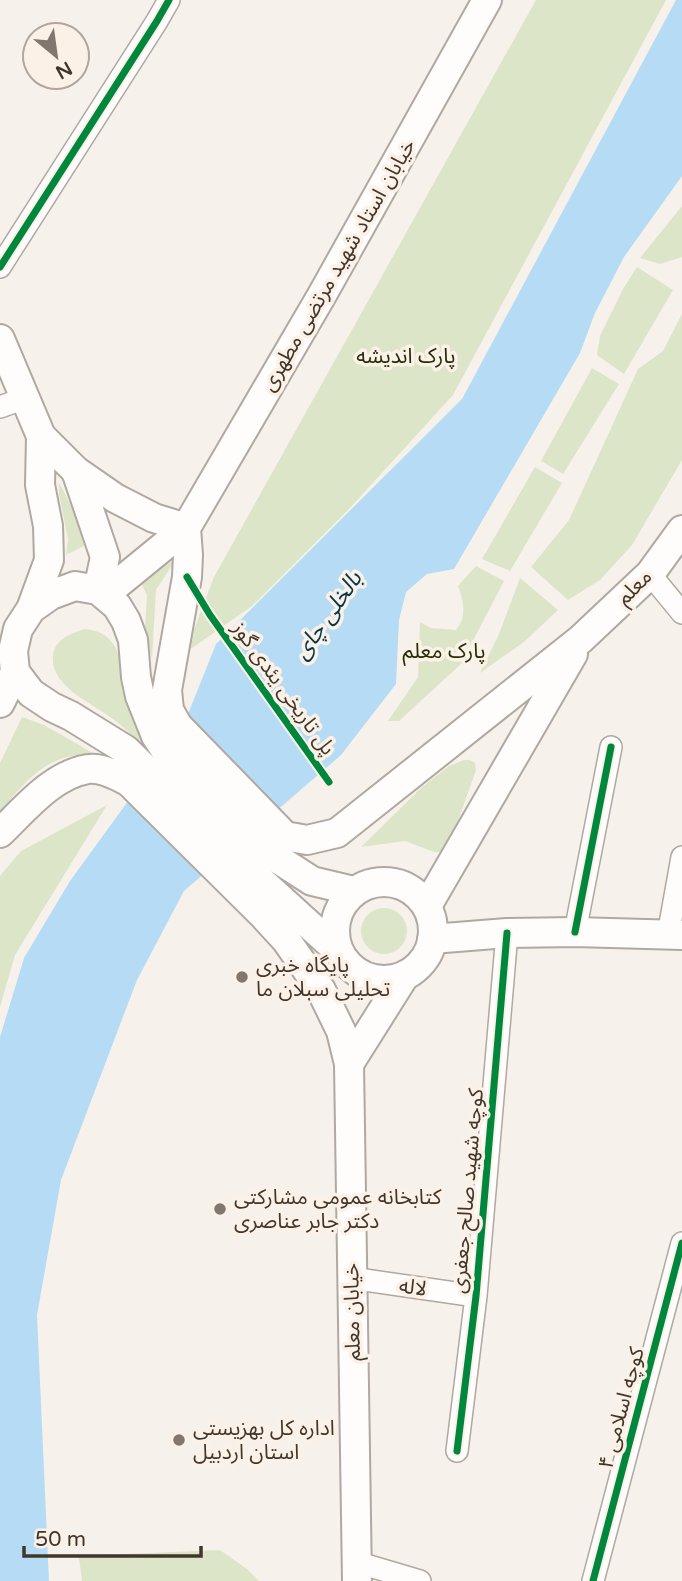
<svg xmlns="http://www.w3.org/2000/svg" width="682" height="1581" font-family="'Varela Round','Noto Sans Arabic',sans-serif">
<rect width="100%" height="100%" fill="#f7f1ec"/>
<path fill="#dde5c9" d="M 536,0 L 666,0 L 453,395 L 349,509 L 252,606 L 185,653 L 214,577 Z
M 682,206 L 682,257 L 660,264 L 640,258 Z
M 637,267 L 673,290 L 624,374 L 597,355 L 600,336 L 623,289 Z
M 682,314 L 682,460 L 632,545 L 600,580 L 568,600 L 531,567 L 569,520 L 638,369 L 663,351 Z
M 592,368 L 619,384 L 563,474 L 541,461 Z
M 535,467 L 562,483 L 510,571 L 482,559 Z
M 59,483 C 71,502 78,524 84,546 L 66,555 L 68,539 L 59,494 Z
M 176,559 L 156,590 L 152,659 L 145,629 L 147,595 L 140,581 Z
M 476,566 L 504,581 L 461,664 L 399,721 L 388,721 L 418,677 L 420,622 L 431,628 L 456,630 C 467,616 464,602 458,586 Z
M 520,578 L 558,610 L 524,642 L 480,673 L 499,634 Z
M 85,629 C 127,633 119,673 129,703 C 135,719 144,734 151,749 L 148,752 C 138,742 128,731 117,722 C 96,704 49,688 53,655 C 55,639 72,633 85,629 Z
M 22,717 L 44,725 L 100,757 C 91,756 81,755 72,756 C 41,761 18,789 0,813 L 0,763 Z
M 464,760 L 470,760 L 475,763 L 476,770 L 447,852 L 434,852 L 405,841 L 361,847 L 421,788 L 449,766 Z
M 107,805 L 15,955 L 0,1007 L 0,876 L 21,851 Z
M361 931a23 23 0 1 1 46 0a23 23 0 1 1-46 0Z
M 220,1550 L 247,1569 L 259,1581 L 82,1581 L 80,1565 L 78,1556 Z"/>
<path fill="#b5dcf4" d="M 676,0 L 682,0 L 682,176 L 624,257 L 595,313 L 580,353 L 454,569 L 427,574 L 406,592 L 399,620 L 396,684 L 341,755 L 184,891 L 137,980 L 61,1180 L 37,1315 L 49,1581 L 0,1581 L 0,1037 L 24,958 L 70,881 L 184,724 L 216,644 L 462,399 Z"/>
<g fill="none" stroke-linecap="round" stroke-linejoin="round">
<defs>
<path id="minor" d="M 0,267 L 157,21 L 169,0
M 0,407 L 25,398
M 650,574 L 682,613
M 575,932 L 611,747
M 668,935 L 682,857
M 351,1278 L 476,1296
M 457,1451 L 476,1296 L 507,933
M 356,1562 L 420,1581
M 593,1581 L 682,1243"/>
<path id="secondary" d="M 0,339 L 41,436 L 76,471 L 105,557 L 98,590
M 76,471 L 115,498 L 154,518 L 186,528
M 186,528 L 188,555 L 187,577 L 167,690 L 169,710 L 178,726 L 285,836 L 307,840 L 337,833 L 581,639 L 650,574 L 682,530
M 104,595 L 186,528 L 322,295 L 487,0
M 31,609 L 49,560 L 48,526 L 40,485 L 41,436
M 0,703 L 15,672
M 0,833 C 25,809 52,775 88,769 C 102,767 118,776 129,782 L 263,915 L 286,940 L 321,990 L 341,1031 L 349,1064
M335 931a49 49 0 1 1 98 0a49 49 0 1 1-98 0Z
M 427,906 L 573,654
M 432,939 L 507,933 L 575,932 L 682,935
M 338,951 L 249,870 L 126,750 L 71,716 L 52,707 L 31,693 L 15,672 L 13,651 L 18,629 L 31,609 L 51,595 L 75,586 L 98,590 L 117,606 L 126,621 L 133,640 L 136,677 L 140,696 L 156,736 L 164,748 L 267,852 L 312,881 L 354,891
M 357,1581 L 349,1064 L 405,975"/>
</defs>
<use href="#minor" stroke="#b0a8a1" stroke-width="24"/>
<use href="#secondary" stroke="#b0a8a1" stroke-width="32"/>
<use href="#minor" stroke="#fefdfc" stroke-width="21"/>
<use href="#secondary" stroke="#fefdfc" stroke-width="28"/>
<defs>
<path id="cycleway" d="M 0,267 L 157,21 L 169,0
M 187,577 L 210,615 L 329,782
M 575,932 L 611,747
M 457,1451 L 476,1296 L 507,933
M 593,1581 L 682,1243"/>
</defs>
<use href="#cycleway" stroke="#fcf1e7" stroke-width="11"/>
<use href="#cycleway" stroke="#00873e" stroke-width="7"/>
</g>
<g fill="#81776f" stroke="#fcf1e7" stroke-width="2.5">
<circle cx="242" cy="977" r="7"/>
<circle cx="220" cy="1209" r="7"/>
<circle cx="179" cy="1440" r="7"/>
</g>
<g text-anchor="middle" stroke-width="7" stroke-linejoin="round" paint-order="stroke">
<g font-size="21" fill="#41362c" stroke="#fcf1e7">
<text transform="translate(338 265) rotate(-60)" y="7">خیابان استاد شهید مرتضی مطهری</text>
<text transform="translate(634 587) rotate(-45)" y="7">معلم</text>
<text transform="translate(284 688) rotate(54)" y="7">پل تاریخی یئدی گوز</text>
<text transform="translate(467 1191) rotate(-85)" y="7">کوچه شهید صالح جعفری</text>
<text transform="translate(413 1287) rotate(8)" y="7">لاله</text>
<text transform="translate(352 1312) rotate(-91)" y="7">خیابان معلم</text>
<text transform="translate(621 1408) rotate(-75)" y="7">کوچه اسلامی ۴</text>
</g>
<g font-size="21" fill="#212e06" stroke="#fcf1e7">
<text x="406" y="363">پارک اندیشه</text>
<text x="444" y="658">پارک معلم</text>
</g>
<g font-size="21" fill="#41362c" stroke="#fcf1e7" text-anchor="start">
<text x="256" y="972">پایگاه خبری<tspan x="256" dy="24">تحلیلی سبلان ما</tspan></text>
<text x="234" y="1204">کتابخانه عمومی مشارکتی<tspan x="234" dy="24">دکتر جابر عناصری</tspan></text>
<text x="193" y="1435">اداره کل بهزیستی<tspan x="193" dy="24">استان اردبیل</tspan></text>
</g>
<g font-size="23" font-style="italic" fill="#05374f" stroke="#fcf1e7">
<text transform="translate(327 615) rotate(-55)" y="8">بالخلی چای</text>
</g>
</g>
<g transform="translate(56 56) rotate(151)"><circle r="33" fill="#fcf1e7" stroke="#b1a69c" stroke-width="2"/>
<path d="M0-5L12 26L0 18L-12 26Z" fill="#81776f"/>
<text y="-10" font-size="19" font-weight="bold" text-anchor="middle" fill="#41362c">N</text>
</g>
<path d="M24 1546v10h177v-10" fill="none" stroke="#41362c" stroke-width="3.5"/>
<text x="35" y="1546" font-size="21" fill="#41362c" stroke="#fcf1e7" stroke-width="5" paint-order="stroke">50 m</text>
</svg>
